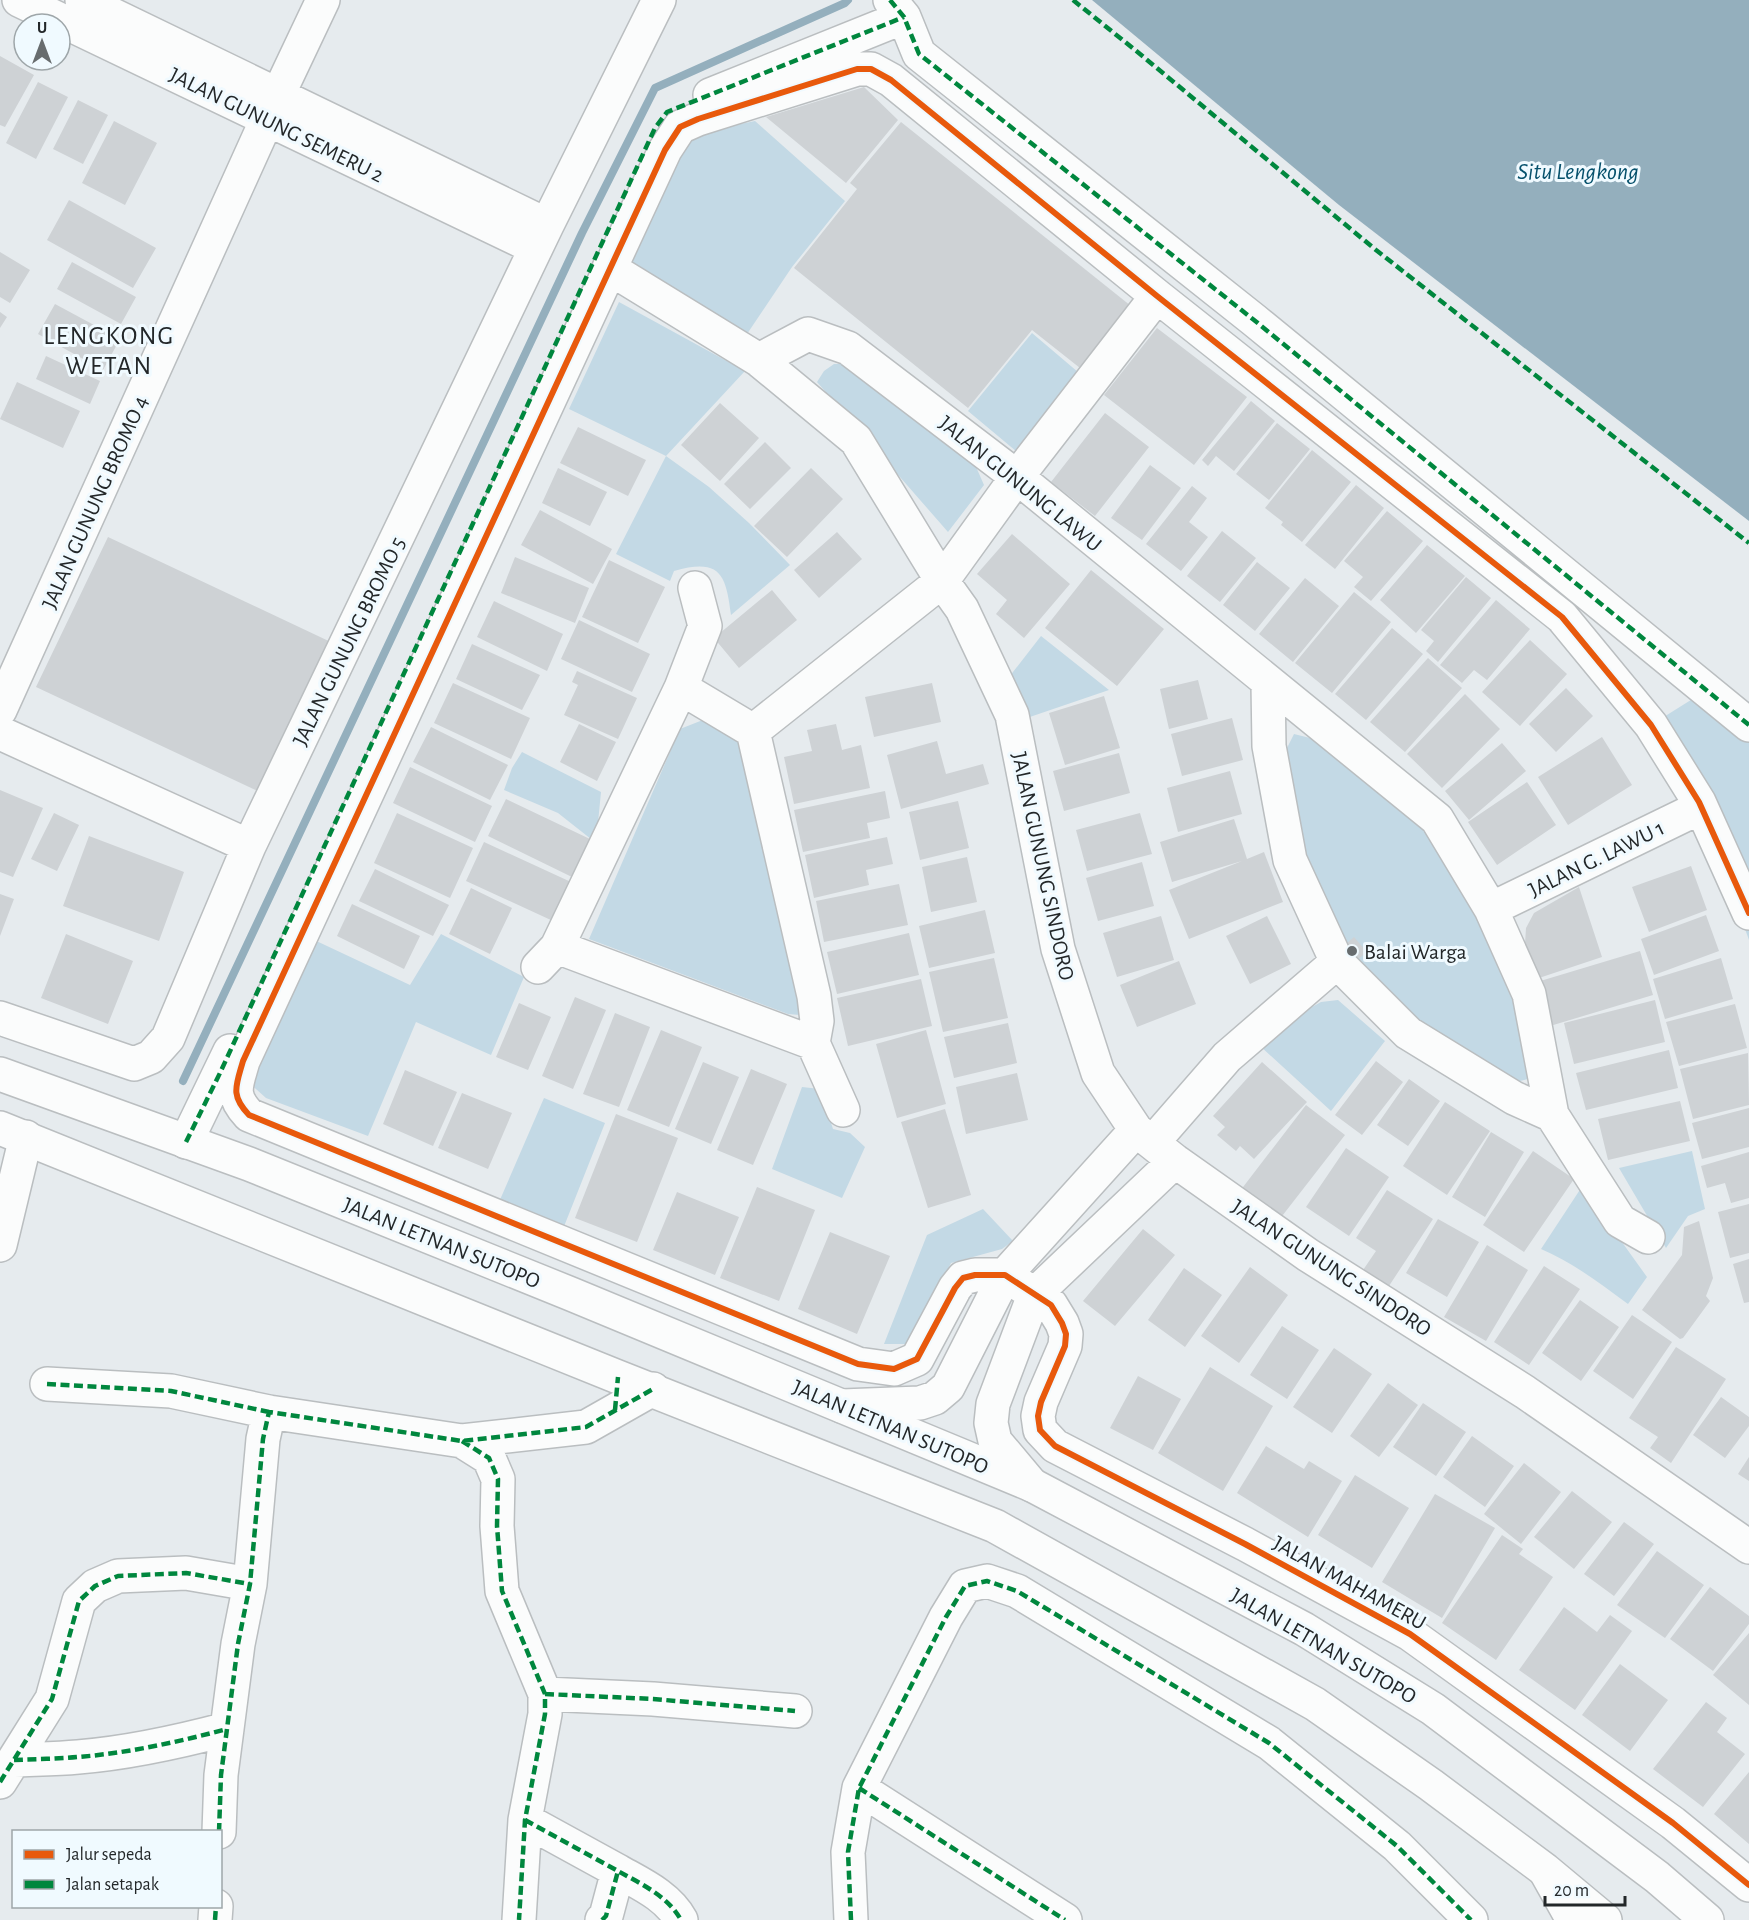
<svg xmlns="http://www.w3.org/2000/svg" width="1749" height="1920" font-family="'Alegreya Sans',sans-serif">
<rect width="100%" height="100%" fill="#e6ebee"/>
<path fill="#c3d9e5" d="M 755,121 L 845,201 L 792,267 L 747,334 L 626,261 L 688,135 Z
M 619,302 L 745,371 L 666,456 L 709,487 L 749,523 L 790,565 L 731,615 C 726,574 720,558 674,571 L 670,581 L 616,554 L 666,456 L 569,409 Z
M 1032,333 L 1085,378 L 1023,457 L 968,411 Z
M 834,364 L 845,364 L 973,460 L 984,485 L 948,532 L 817,382 L 824,371 Z
M 1041,636 L 1109,690 L 1021,720 L 1006,681 Z
M 1710,688 L 1749,719 L 1749,940 L 1699,802 L 1651,725 Z
M 713,716 L 746,740 L 803,999 L 800,1015 L 788,1014 L 589,939 L 680,729 Z
M 1294,734 L 1318,740 L 1437,819 L 1491,909 L 1536,1065 L 1528,1079 L 1508,1084 L 1337,962 L 1290,860 L 1284,754 Z
M 522,752 L 601,792 L 596,843 L 558,813 L 504,790 L 512,768 Z
M 441,934 L 524,977 L 491,1055 L 416,1022 L 368,1136 L 266,1098 L 246,1080 L 310,938 L 410,985 Z
M 1338,1000 L 1385,1041 L 1331,1111 L 1259,1045 L 1312,1007 L 1321,1002 Z
M 802,1087 L 820,1089 L 833,1129 L 850,1133 L 865,1147 L 842,1198 L 772,1169 Z
M 544,1098 L 605,1123 L 561,1234 L 496,1209 Z
M 1692,1151 L 1705,1209 L 1688,1216 L 1666,1248 L 1619,1168 Z
M 1587,1179 L 1619,1238 L 1647,1277 L 1628,1304 C 1601,1284 1572,1262 1541,1249 Z
M 983,1209 L 1013,1241 L 1002,1249 L 951,1263 L 910,1344 L 884,1344 L 927,1235 Z"/>
<path fill="#94afbd" d="M 1092,0 L 1749,0 L 1749,521 L 1339,205 Z"/>
<g fill="none" stroke-linecap="round" stroke-linejoin="round">
<path stroke="#94afbd" stroke-width="8" d="M 183,1081 L 582,233 L 655,88 L 845,3 L 848,0"/>
</g>
<path fill="#ced2d5" d="M 0,56 L 34,75 L 5,127 L 0,125 Z
M 38,82 L 68,97 L 36,159 L 6,143 Z
M 864,87 L 898,120 L 846,183 L 766,117 Z
M 78,100 L 108,115 L 83,164 L 53,149 Z
M 114,121 L 157,143 L 125,205 L 82,183 Z
M 901,122 L 1131,306 L 1080,368 L 1032,330 L 968,408 L 794,268 L 857,189 L 850,183 Z
M 69,200 L 156,248 L 133,288 L 47,240 Z
M 0,252 L 30,270 L 10,303 L 0,297 Z
M 72,262 L 136,297 L 121,324 L 57,289 Z
M 55,304 L 120,339 L 103,370 L 38,334 Z
M 0,312 L 7,317 L 0,328 Z
M 1157,328 L 1247,397 L 1194,465 L 1104,395 Z
M 46,356 L 100,381 L 90,404 L 36,379 Z
M 17,382 L 80,411 L 63,448 L 0,419 Z
M 1251,401 L 1275,421 L 1234,471 L 1216,456 L 1208,466 L 1202,460 Z
M 720,403 L 759,438 L 720,481 L 681,445 Z
M 1105,413 L 1149,447 L 1095,516 L 1051,482 Z
M 1277,423 L 1310,449 L 1269,500 L 1236,474 Z
M 578,427 L 646,460 L 628,496 L 560,463 Z
M 765,442 L 791,468 L 750,509 L 724,484 Z
M 1312,450 L 1351,482 L 1302,542 L 1281,525 L 1283,522 L 1265,508 Z
M 1150,465 L 1181,488 L 1142,540 L 1111,518 Z
M 558,468 L 607,492 L 590,526 L 542,503 Z
M 811,468 L 843,499 L 787,557 L 754,526 Z
M 1356,485 L 1384,508 L 1335,569 L 1305,545 Z
M 1192,486 L 1207,498 L 1189,522 L 1208,537 L 1181,571 L 1146,544 Z
M 540,510 L 612,549 L 593,584 L 521,545 Z
M 1387,511 L 1423,541 L 1371,601 L 1354,587 L 1363,577 L 1344,561 Z
M 1222,531 L 1256,558 L 1220,602 L 1187,576 Z
M 837,532 L 862,559 L 819,598 L 794,570 Z
M 1012,534 L 1070,584 L 1024,638 L 996,614 L 1007,600 L 977,574 Z
M 108,537 L 335,644 L 264,794 L 36,687 Z
M 1427,545 L 1465,576 L 1416,633 L 1380,600 Z
M 515,557 L 589,588 L 575,623 L 501,593 Z
M 609,560 L 665,587 L 638,643 L 582,617 Z
M 1257,562 L 1290,588 L 1255,631 L 1223,605 Z
M 1091,570 L 1164,629 L 1117,686 L 1045,628 Z
M 1466,577 L 1491,598 L 1438,662 L 1426,651 L 1434,641 L 1421,630 Z
M 1305,578 L 1339,606 L 1293,662 L 1259,634 Z
M 772,590 L 797,620 L 739,668 L 714,638 Z
M 1354,592 L 1391,622 L 1332,693 L 1295,663 Z
M 1496,600 L 1530,629 L 1487,680 L 1474,670 L 1462,683 L 1440,665 Z
M 494,601 L 563,634 L 547,671 L 477,637 Z
M 579,620 L 650,654 L 632,692 L 561,659 Z
M 1392,628 L 1423,654 L 1366,720 L 1335,694 Z
M 1530,640 L 1567,674 L 1520,726 L 1482,692 Z
M 472,644 L 540,675 L 522,710 L 456,679 Z
M 1428,658 L 1462,688 L 1405,752 L 1370,722 Z
M 577,671 L 637,698 L 618,739 L 564,715 L 578,685 L 572,682 Z
M 1198,680 L 1208,719 L 1169,729 L 1160,689 Z
M 453,683 L 530,718 L 511,759 L 434,723 Z
M 932,683 L 941,722 L 874,737 L 865,697 Z
M 1566,688 L 1593,716 L 1556,752 L 1529,724 Z
M 1465,694 L 1500,729 L 1442,788 L 1407,754 Z
M 1104,696 L 1120,748 L 1065,765 L 1049,713 Z
M 1232,718 L 1243,760 L 1182,776 L 1171,734 Z
M 579,724 L 616,742 L 597,781 L 560,762 Z
M 836,724 L 842,750 L 861,745 L 870,788 L 794,804 L 784,757 L 812,751 L 807,730 Z
M 431,727 L 508,765 L 490,800 L 413,762 Z
M 1602,737 L 1632,785 L 1568,825 L 1538,777 Z
M 937,741 L 946,774 L 983,764 L 989,784 L 901,809 L 887,755 Z
M 1502,743 L 1526,771 L 1469,820 L 1445,791 Z
M 1119,753 L 1130,793 L 1064,811 L 1053,771 Z
M 410,767 L 492,806 L 475,842 L 393,803 Z
M 1230,771 L 1242,814 L 1178,832 L 1167,788 Z
M 1527,782 L 1556,825 L 1497,865 L 1468,822 Z
M 0,790 L 43,808 L 13,877 L 0,872 Z
M 885,791 L 890,818 L 867,823 L 870,838 L 803,852 L 794,810 Z
M 506,799 L 592,840 L 574,878 L 488,836 Z
M 958,801 L 969,848 L 920,860 L 909,812 Z
M 54,813 L 79,825 L 57,871 L 31,859 Z
M 397,813 L 473,848 L 450,898 L 374,863 Z
M 1140,813 L 1152,854 L 1087,871 L 1076,830 Z
M 1234,819 L 1247,859 L 1264,852 L 1283,902 L 1189,939 L 1169,890 L 1242,861 L 1172,882 L 1160,842 Z
M 89,836 L 184,872 L 159,941 L 63,906 Z
M 887,837 L 893,864 L 866,870 L 869,885 L 814,898 L 805,855 Z
M 484,842 L 571,882 L 553,921 L 466,881 Z
M 967,857 L 977,902 L 931,912 L 922,867 Z
M 1142,862 L 1154,906 L 1098,921 L 1086,878 Z
M 1691,866 L 1707,910 L 1649,932 L 1632,887 Z
M 375,869 L 449,905 L 433,936 L 359,901 Z
M 899,884 L 908,925 L 824,942 L 816,901 Z
M 1579,887 L 1602,957 L 1536,979 L 1525,944 L 1526,928 L 1534,913 Z
M 471,888 L 512,908 L 490,954 L 449,934 Z
M 0,894 L 14,899 L 0,936 Z
M 352,904 L 420,936 L 404,969 L 337,936 Z
M 985,910 L 995,953 L 929,968 L 919,926 Z
M 1706,915 L 1719,951 L 1654,975 L 1641,939 Z
M 1161,916 L 1174,960 L 1117,977 L 1103,933 Z
M 1267,916 L 1291,964 L 1250,984 L 1226,936 Z
M 909,933 L 919,975 L 837,994 L 827,952 Z
M 66,934 L 133,961 L 108,1024 L 41,998 Z
M 1354,937 L 1367,952 L 1351,965 L 1338,951 Z
M 1640,951 L 1653,995 L 1550,1026 L 1537,982 Z
M 994,958 L 1008,1018 L 943,1032 L 929,972 Z
M 1721,958 L 1733,999 L 1665,1019 L 1653,979 Z
M 1179,961 L 1196,1004 L 1137,1027 L 1120,985 Z
M 921,979 L 932,1026 L 848,1046 L 837,998 Z
M 575,997 L 606,1010 L 573,1089 L 542,1076 Z
M 1655,1000 L 1665,1042 L 1574,1064 L 1564,1023 Z
M 519,1003 L 551,1017 L 528,1070 L 496,1057 Z
M 1735,1004 L 1747,1048 L 1679,1066 L 1666,1022 Z
M 615,1013 L 650,1027 L 619,1107 L 583,1094 Z
M 1008,1023 L 1017,1063 L 954,1078 L 944,1037 Z
M 661,1030 L 702,1047 L 669,1127 L 627,1110 Z
M 926,1030 L 946,1104 L 897,1118 L 876,1044 Z
M 1669,1050 L 1678,1088 L 1586,1110 L 1576,1073 Z
M 1748,1053 L 1749,1105 L 1693,1119 L 1680,1069 Z
M 1376,1061 L 1403,1082 L 1362,1135 L 1335,1115 Z
M 703,1062 L 739,1077 L 711,1144 L 675,1129 Z
M 1262,1062 L 1307,1102 L 1254,1159 L 1240,1146 L 1236,1151 L 1217,1135 L 1225,1127 L 1213,1116 Z
M 751,1069 L 787,1084 L 753,1165 L 717,1150 Z
M 405,1070 L 457,1092 L 433,1146 L 383,1124 Z
M 1017,1073 L 1028,1120 L 966,1134 L 956,1087 Z
M 1409,1079 L 1440,1101 L 1408,1146 L 1377,1125 Z
M 462,1093 L 512,1113 L 488,1169 L 438,1148 Z
M 1680,1101 L 1690,1141 L 1608,1160 L 1598,1119 Z
M 1445,1102 L 1490,1131 L 1447,1195 L 1403,1166 Z
M 1306,1105 L 1345,1135 L 1279,1220 L 1240,1191 Z
M 1749,1108 L 1749,1147 L 1702,1159 L 1692,1123 Z
M 945,1109 L 971,1195 L 928,1208 L 901,1122 Z
M 616,1114 L 678,1138 L 637,1242 L 575,1218 Z
M 1491,1132 L 1524,1152 L 1485,1217 L 1452,1197 Z
M 1346,1148 L 1389,1177 L 1349,1236 L 1306,1207 Z
M 1533,1151 L 1574,1179 L 1524,1252 L 1483,1225 Z
M 1749,1152 L 1749,1198 L 1731,1203 L 1725,1183 L 1707,1188 L 1701,1166 Z
M 757,1187 L 815,1210 L 779,1301 L 720,1278 Z
M 1387,1190 L 1433,1219 L 1387,1289 L 1361,1273 L 1376,1251 L 1356,1238 Z
M 677,1192 L 739,1217 L 715,1275 L 653,1250 Z
M 1749,1204 L 1749,1253 L 1730,1258 L 1718,1212 Z
M 1438,1219 L 1479,1242 L 1447,1297 L 1406,1273 Z
M 1699,1221 L 1713,1278 L 1706,1296 L 1710,1301 L 1683,1338 L 1680,1339 L 1642,1310 L 1682,1255 L 1684,1227 Z
M 1143,1229 L 1175,1255 L 1115,1326 L 1083,1301 Z
M 830,1232 L 890,1256 L 857,1334 L 798,1309 Z
M 1487,1245 L 1528,1270 L 1486,1341 L 1444,1317 Z
M 1749,1259 L 1749,1302 L 1744,1303 L 1733,1264 Z
M 1544,1266 L 1580,1289 L 1529,1365 L 1494,1342 Z
M 1250,1267 L 1288,1295 L 1239,1363 L 1201,1336 Z
M 1184,1268 L 1222,1295 L 1185,1347 L 1148,1320 Z
M 1580,1300 L 1619,1327 L 1581,1381 L 1542,1353 Z
M 1632,1315 L 1672,1342 L 1633,1399 L 1593,1371 Z
M 1282,1326 L 1319,1350 L 1287,1399 L 1250,1375 Z
M 1676,1347 L 1726,1379 L 1671,1463 L 1650,1448 L 1658,1437 L 1629,1418 Z
M 1334,1348 L 1372,1374 L 1332,1433 L 1293,1407 Z
M 1210,1367 L 1273,1406 L 1223,1491 L 1158,1453 Z
M 1138,1376 L 1181,1399 L 1153,1450 L 1110,1428 Z
M 1388,1383 L 1418,1405 L 1379,1457 L 1350,1436 Z
M 1721,1397 L 1749,1417 L 1749,1426 L 1725,1458 L 1693,1435 Z
M 1423,1403 L 1466,1432 L 1436,1476 L 1393,1447 Z
M 1472,1436 L 1514,1466 L 1485,1507 L 1443,1477 Z
M 1266,1446 L 1304,1469 L 1309,1461 L 1342,1481 L 1308,1537 L 1237,1493 Z
M 1749,1457 L 1749,1481 L 1738,1474 Z
M 1524,1463 L 1561,1492 L 1521,1544 L 1484,1514 Z
M 1355,1475 L 1409,1508 L 1372,1568 L 1318,1535 Z
M 1572,1491 L 1612,1522 L 1574,1569 L 1534,1537 Z
M 1435,1494 L 1495,1528 L 1442,1618 L 1382,1582 Z
M 1624,1522 L 1654,1544 L 1614,1596 L 1584,1574 Z
M 1502,1535 L 1523,1549 L 1519,1554 L 1553,1577 L 1496,1660 L 1442,1623 Z
M 1657,1551 L 1704,1585 L 1665,1638 L 1617,1605 Z
M 1710,1587 L 1749,1616 L 1749,1624 L 1713,1671 L 1670,1639 Z
M 1564,1607 L 1597,1632 L 1610,1615 L 1632,1631 L 1575,1710 L 1519,1670 Z
M 1749,1633 L 1749,1705 L 1713,1675 Z
M 1620,1664 L 1668,1700 L 1630,1751 L 1582,1715 Z
M 1706,1702 L 1727,1718 L 1717,1732 L 1745,1754 L 1703,1807 L 1653,1769 Z
M 1749,1772 L 1749,1844 L 1714,1814 Z"/>
<g fill="none" stroke-linecap="round" stroke-linejoin="round">
<defs>
<path id="minor" d="M 19,0 L 536,248
M 82,0 L 547,225
M 890,0 L 904,17 L 919,54 L 1254,320 L 1749,725
M 710,95 L 904,17
M 609,268 L 759,360 L 856,440 L 942,581 L 962,609 L 1012,715 L 1058,949 L 1098,1073 L 1136,1130 L 1175,1161 L 1308,1255 L 1525,1392 L 1749,1547
M 759,360 L 808,334 L 848,348 L 1017,477 L 1437,819 L 1491,909 L 1529,994 L 1552,1115 L 1620,1221 L 1648,1237
M 695,588 L 705,626 L 681,688 L 557,947 L 813,1043 L 817,1021 L 814,996 L 753,731
M 1268,684 L 1269,746 L 1290,860 L 1337,962 L 1408,1033 L 1514,1098 L 1552,1115
M 681,688 L 753,731 L 942,581 L 1017,477 L 1157,296
M 0,710 L 278,95 L 323,0
M 0,733 L 249,846
M 1491,909 L 1701,807
M 1749,913 L 1699,802 L 1651,725 L 1562,617 L 1157,296 L 891,80 L 871,69 L 857,69 L 698,119 L 680,127 L 665,150 L 243,1061 C 236,1086 230,1095 249,1115 L 858,1364 L 894,1369 L 917,1359 L 955,1288 L 963,1278 L 975,1275 L 1005,1275 L 1051,1305 L 1062,1323 L 1066,1334 L 1065,1346 L 1041,1402 L 1038,1416 L 1040,1430 L 1055,1446 L 1245,1544 L 1410,1634 L 1673,1823 L 1749,1885
M 538,967 L 557,947
M 0,1018 L 134,1064 L 151,1057 L 168,1038 L 249,846 L 547,225 L 659,0
M 813,1043 L 843,1110
M 186,1142 L 230,1051
M 1153,1142 L 1227,1057 L 1337,962
M 0,1245 L 26,1137
M 47,1384 L 171,1391 L 269,1412
M 842,1406 L 920,1403 L 935,1398 L 948,1387 L 1005,1275 L 1136,1130
M 462,1441 L 489,1458 L 498,1479 L 497,1526 L 502,1591 L 545,1694 L 545,1714 L 525,1820 L 519,1920
M 1032,1485 L 995,1441 L 991,1423 L 993,1404 L 1034,1295 L 1175,1161
M 545,1694 L 653,1699 L 795,1711
M 14,1760 C 35,1759 57,1759 78,1757 C 128,1753 178,1742 227,1729
M 0,1782 L 52,1699 L 79,1601 L 95,1586 L 118,1576 L 186,1573 L 250,1584
M 859,1788 L 1065,1920
M 525,1820 L 618,1871
M 219,1832 L 221,1775 L 238,1644 L 250,1584 L 263,1439 L 269,1412 L 462,1441 L 586,1427 L 653,1389
M 1546,1872 L 1573,1920
M 215,1920 L 216,1906
M 602,1920 L 606,1916 L 618,1871 C 641,1884 668,1896 681,1920
M 851,1920 L 848,1852 L 859,1788 L 946,1617 L 965,1586 L 987,1581 L 1017,1591 L 1269,1743 L 1397,1846 L 1471,1920"/>
<path id="major" d="M 0,1074 L 249,1164 L 571,1294 L 1032,1485 L 1304,1629 L 1433,1709 L 1657,1877 L 1707,1920
M 0,1128 L 618,1377 L 995,1526 L 1315,1704 L 1431,1785 L 1545,1870 L 1605,1920"/>
</defs>
<use href="#minor" stroke="#babec0" stroke-width="36"/>
<use href="#major" stroke="#babec0" stroke-width="36"/>
<use href="#minor" stroke="#fbfcfc" stroke-width="33"/>
<use href="#major" stroke="#fbfcfc" stroke-width="33"/>
<path stroke="#00873e" stroke-width="4.5" stroke-dasharray="9 4.5" stroke-linecap="butt" d="M 890,0 L 904,17 L 919,54 L 1254,320 L 1749,725
M 1073,0 L 1140,54 L 1376,250 L 1749,543
M 186,1142 L 220,1073 L 655,128 L 667,112 L 904,17
M 47,1384 L 171,1391 L 269,1412
M 615,1410 L 618,1377
M 462,1441 L 489,1458 L 498,1479 L 497,1526 L 502,1591 L 545,1694 L 545,1714 L 525,1820 L 519,1920
M 545,1694 L 653,1699 L 795,1711
M 14,1760 C 35,1759 57,1759 78,1757 C 128,1753 178,1742 227,1729
M 0,1782 L 52,1699 L 79,1601 L 95,1586 L 118,1576 L 186,1573 L 250,1584
M 859,1788 L 1065,1920
M 525,1820 L 618,1871
M 219,1832 L 221,1775 L 238,1644 L 250,1584 L 263,1439 L 269,1412 L 462,1441 L 586,1427 L 653,1389
M 215,1920 L 216,1906
M 602,1920 L 606,1916 L 618,1871 C 641,1884 668,1896 681,1920
M 851,1920 L 848,1852 L 859,1788 L 946,1617 L 965,1586 L 987,1581 L 1017,1591 L 1269,1743 L 1397,1846 L 1471,1920"/>
<defs>
<path id="cycleway" d="M 1749,913 L 1699,802 L 1651,725 L 1562,617 L 1157,296 L 891,80 L 871,69 L 857,69 L 698,119 L 680,127 L 665,150 L 243,1061 C 236,1086 230,1095 249,1115 L 858,1364 L 894,1369 L 917,1359 L 955,1288 L 963,1278 L 975,1275 L 1005,1275 L 1051,1305 L 1062,1323 L 1066,1334 L 1065,1346 L 1041,1402 L 1038,1416 L 1040,1430 L 1055,1446 L 1245,1544 L 1410,1634 L 1673,1823 L 1749,1885"/>
</defs>
<use href="#cycleway" stroke="#f0faff" stroke-width="10"/>
<use href="#cycleway" stroke="#e8590c" stroke-width="6"/>
</g>
<circle fill="#676c6e" stroke="#f0faff" stroke-width="2" cx="1352" cy="951" r="6"/>
<g text-anchor="middle" stroke-width="6" stroke-linejoin="round" paint-order="stroke">
<g font-size="22" fill="#232729" stroke="#f0faff">
<text transform="translate(277 124) rotate(26)" y="8">JALAN GUNUNG SEMERU 2</text>
<text transform="translate(1021 483) rotate(39)" y="8">JALAN GUNUNG LAWU</text>
<text transform="translate(94 502) rotate(-66)" y="8">JALAN GUNUNG BROMO 4</text>
<text transform="translate(348 641) rotate(-64)" y="8">JALAN GUNUNG BROMO 5</text>
<text transform="translate(1596 858) rotate(-26)" y="8">JALAN G. LAWU 1</text>
<text transform="translate(1044 866) rotate(78)" y="8">JALAN GUNUNG SINDORO</text>
<text transform="translate(442 1242) rotate(22)" y="8">JALAN LETNAN SUTOPO</text>
<text transform="translate(1332 1267) rotate(33)" y="8">JALAN GUNUNG SINDORO</text>
<text transform="translate(891 1426) rotate(23)" y="8">JALAN LETNAN SUTOPO</text>
<text transform="translate(1350 1582) rotate(29)" y="8">JALAN MAHAMERU</text>
<text transform="translate(1324 1645) rotate(30)" y="8">JALAN LETNAN SUTOPO</text>
</g>
<g font-size="22" fill="#232729" stroke="#f0faff" text-anchor="start">
<text x="1364" y="959">Balai Warga</text>
</g>
<g font-size="24" font-style="italic" fill="#06516c" stroke="#f0faff">
<text x="1578" y="179">Situ Lengkong</text>
</g>
<g font-size="26" letter-spacing="1.5" fill="#232729" stroke="#f0faff">
<text x="109" y="344">LENGKONG<tspan x="109" dy="30">WETAN</tspan></text>
</g>
</g>
<rect x="12" y="1830" width="210" height="78" fill="#f0faff" stroke="#9ea6a9" stroke-width="1.5"/>
<rect x="24" y="1850" width="30" height="9" fill="#e8590c" stroke="#9ea6a9" stroke-width="1.5"/>
<text x="66" y="1860" font-size="18" fill="#232729">Jalur sepeda</text>
<rect x="24" y="1880" width="30" height="9" fill="#00873e" stroke="#9ea6a9" stroke-width="1.5"/>
<text x="66" y="1890" font-size="18" fill="#232729">Jalan setapak</text>
<g transform="translate(42 42)"><circle r="28" fill="#f0faff" stroke="#9ea6a9" stroke-width="1.5"/>
<path d="M0-4.5L10 22L0 15L-10 22Z" fill="#676c6e"/>
<text y="-9" font-size="16" font-weight="bold" text-anchor="middle" fill="#232729">U</text>
</g>
<path d="M1545 1896v9h80v-9" fill="none" stroke="#232729" stroke-width="3"/>
<text x="1554" y="1896" font-size="18" fill="#232729" stroke="#f0faff" stroke-width="4.5" paint-order="stroke">20 m</text>
</svg>
